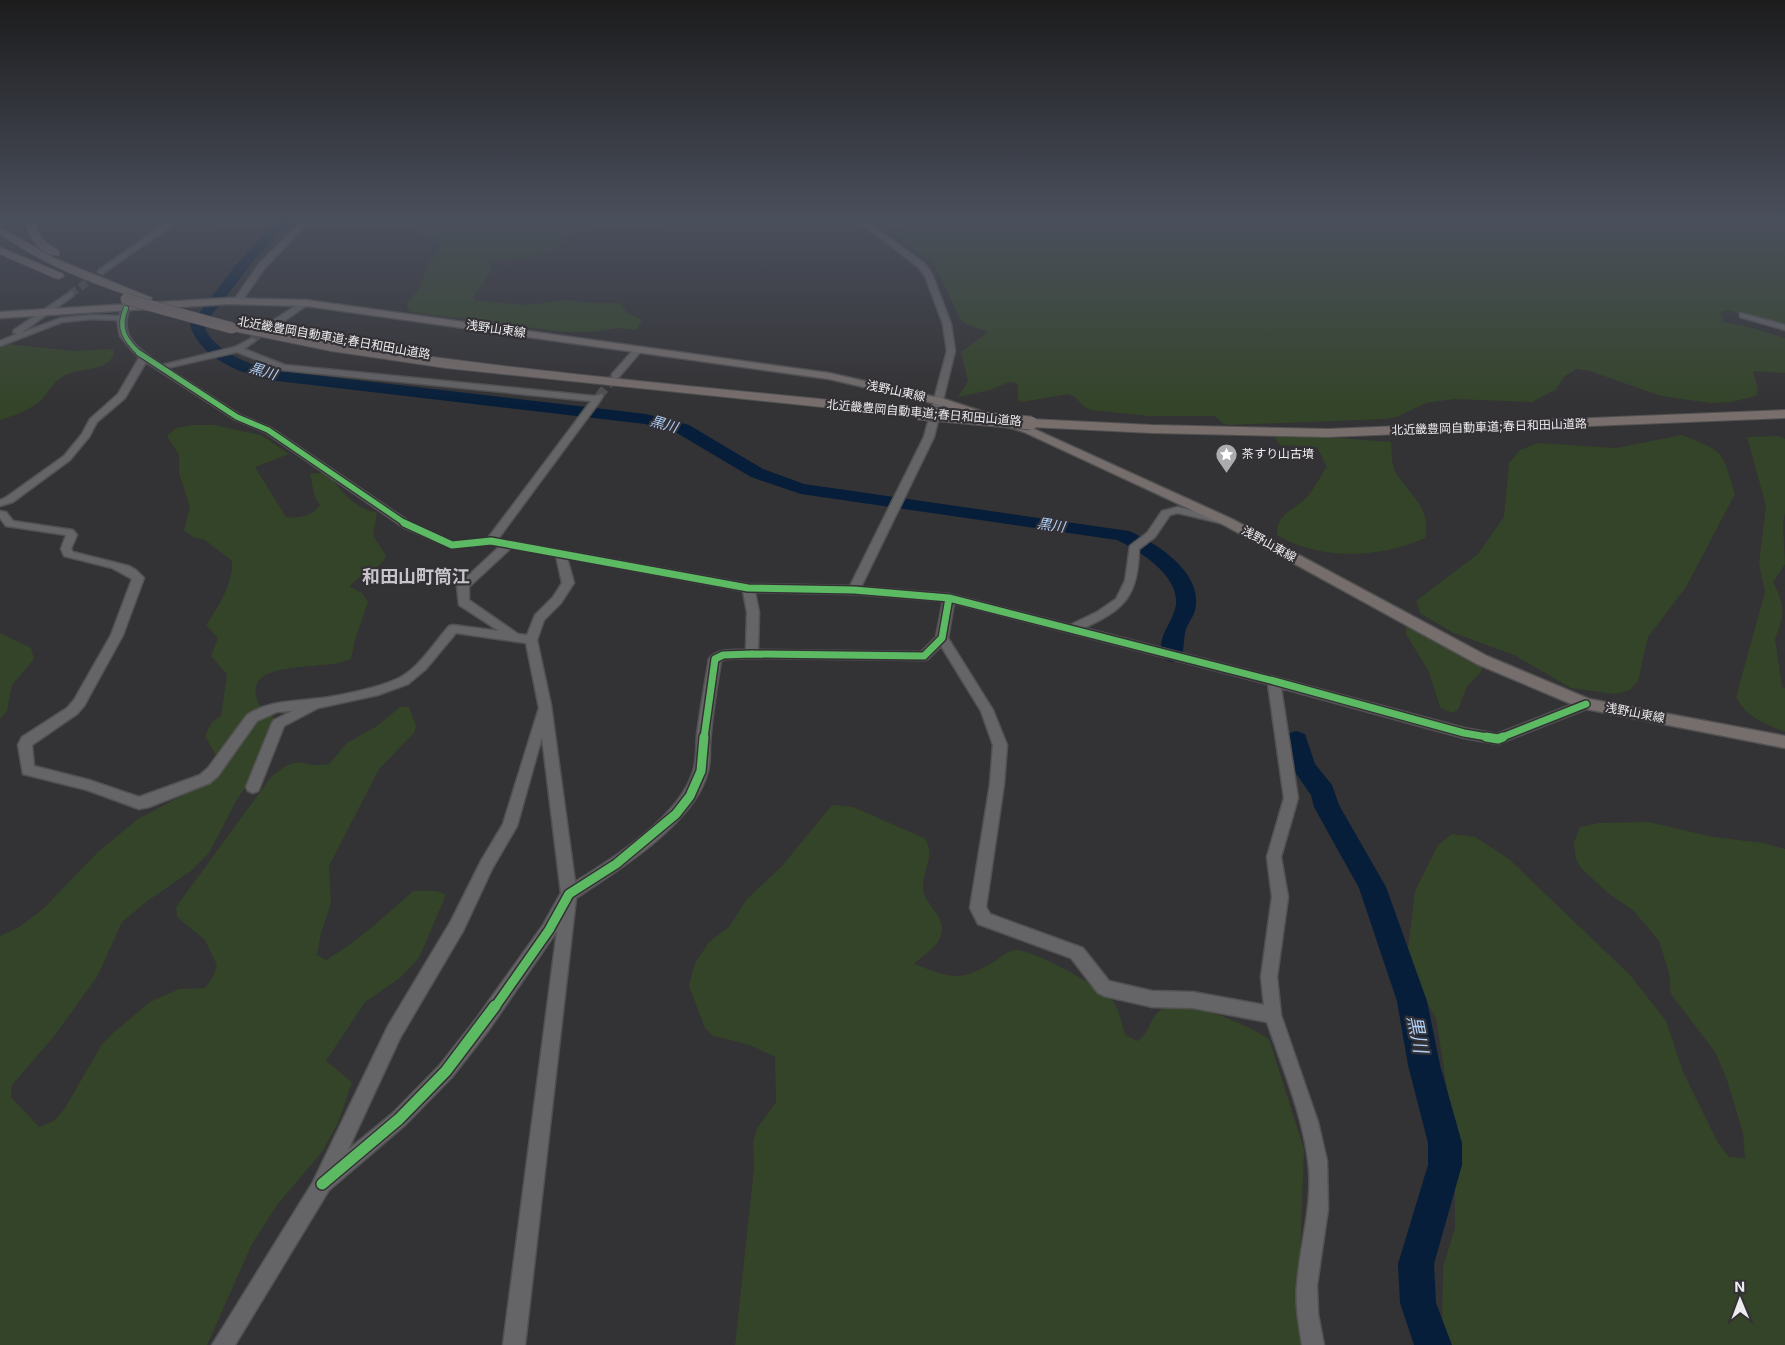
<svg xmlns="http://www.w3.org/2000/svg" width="1785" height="1345" font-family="Inter,'Noto Sans JP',sans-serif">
<rect width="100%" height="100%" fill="#333234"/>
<path fill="#344429" d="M 392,218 L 707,218 L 704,221 L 685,221 L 615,230 L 560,233 L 563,241 C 554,258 507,259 490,263 L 491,271 L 473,298 L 477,301 L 528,305 L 568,300 L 587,303 L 616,303 L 621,304 L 627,313 L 642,320 L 636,330 L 618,328 L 594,332 L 563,332 L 410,312 L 407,307 L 408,302 L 418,290 L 430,261 L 440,251 L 440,242 L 432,235 L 381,224 Z
M 876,218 L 1785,218 L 1785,326 L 1727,310 L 1720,312 L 1723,322 L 1745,326 L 1785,338 L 1785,373 L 1753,371 L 1758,390 L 1756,396 L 1731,402 L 1711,403 L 1674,398 L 1658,395 L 1590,371 L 1576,369 L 1565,376 L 1555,390 L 1532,402 L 1454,399 L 1426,403 L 1397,417 L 1385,419 L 1228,425 L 1222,423 L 1215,416 L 1149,416 L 1091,410 C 1081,407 1079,397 1068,394 L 1022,402 L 1018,400 L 1018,385 L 1016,383 L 1009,382 L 990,390 L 958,397 L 968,381 L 961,352 L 988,332 L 966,324 L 960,319 L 934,264 L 904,243 L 900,227 Z
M 7,344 L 75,351 L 113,349 L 114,355 C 102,374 79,366 62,377 C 50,384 48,395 39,402 C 28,411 13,416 0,420 L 0,346 Z
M 193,425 L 214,425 L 261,435 L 289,454 L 255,467 L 286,517 C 297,519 314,516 320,505 L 315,498 L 310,474 L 326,472 C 341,489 354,510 377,512 L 373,535 L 386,556 C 381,571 358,573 350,587 L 362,593 L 368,602 L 356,636 L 351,659 C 330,670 267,661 257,684 C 253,692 258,702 261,710 L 273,716 L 275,722 L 259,767 L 236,801 L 209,853 L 191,871 L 146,902 L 122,922 L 97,977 L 55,1035 L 12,1085 L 11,1097 L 39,1127 L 54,1121 L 65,1108 L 102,1044 L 113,1033 L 150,1002 L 179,989 L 205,988 L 213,977 L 217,965 L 205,940 L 177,917 L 176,907 L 271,777 C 303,751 297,769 329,764 L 347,743 L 377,726 L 400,707 L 409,707 L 416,726 L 414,733 L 379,769 L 329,866 L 331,903 L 321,933 L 317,955 L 326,960 C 357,942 385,916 413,891 L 437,891 L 446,895 L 419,958 L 400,978 L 365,1002 L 326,1061 L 352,1082 L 338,1123 L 322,1152 L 277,1205 L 252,1244 L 207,1345 L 0,1345 L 0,936 L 19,927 L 43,909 L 98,852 L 138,819 L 207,782 L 218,759 L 205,736 L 212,722 L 221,716 L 227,674 L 211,656 L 218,638 L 206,625 C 219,606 233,584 232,561 L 205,540 L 193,537 L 184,530 L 190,507 L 179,473 L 179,455 L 167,436 L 176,428 Z
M 1294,435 L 1391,442 C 1392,451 1391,465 1396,473 C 1410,495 1432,509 1425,538 C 1380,558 1321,561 1277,535 C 1275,514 1295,510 1307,497 C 1315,488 1320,476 1327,467 L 1317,447 L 1280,445 L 1274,436 Z
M 1682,435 C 1726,453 1721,449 1735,494 L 1686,587 L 1648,637 L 1638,681 L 1630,690 L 1615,694 L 1571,688 L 1514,655 L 1454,633 L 1421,614 L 1416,601 L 1478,554 L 1504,517 L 1509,463 L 1520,450 L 1538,443 L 1616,448 Z
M 1779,436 L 1785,439 L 1785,512 L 1783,525 L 1785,564 L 1773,582 C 1785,605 1785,615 1775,639 L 1782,687 L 1785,688 L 1785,732 C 1766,724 1745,717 1736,697 L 1765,592 L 1759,563 L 1766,506 L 1747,437 Z
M 1406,625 L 1482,666 L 1481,672 L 1467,686 L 1458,710 L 1451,713 L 1440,707 L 1429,672 L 1406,634 Z
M 0,633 L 31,648 L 34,659 L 12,685 L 7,711 L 0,719 Z
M 832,805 L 853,807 L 924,838 C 937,855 922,869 923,889 C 924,903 943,914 942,930 C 941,946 923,955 914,964 C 953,978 958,983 995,961 C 1001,957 1008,951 1015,950 C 1033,949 1099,986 1112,1000 C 1119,1007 1122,1025 1125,1035 L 1138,1041 C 1150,1031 1149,1022 1157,1013 C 1178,992 1249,1026 1269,1039 L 1304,1149 L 1300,1261 L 1306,1345 L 735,1345 L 754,1169 L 753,1140 L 758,1127 L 776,1102 L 775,1057 L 750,1045 L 713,1036 L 705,1028 L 689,986 L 692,974 L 695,963 L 709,942 L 729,927 L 746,900 L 782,866 Z
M 1649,822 L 1713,837 L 1763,843 L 1785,849 L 1785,1345 L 1448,1345 L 1442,1332 L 1443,1267 L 1455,1228 L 1455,1139 L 1436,1018 L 1413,980 L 1407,956 L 1415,891 L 1438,845 L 1452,834 L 1475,837 L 1509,859 L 1631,976 L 1666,1021 L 1683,1072 L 1718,1143 L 1729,1157 L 1745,1158 L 1743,1133 L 1726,1077 L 1715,1052 L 1671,994 L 1669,973 L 1659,941 L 1633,910 L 1609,894 L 1581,868 L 1576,859 L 1574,842 L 1580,827 L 1598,823 Z"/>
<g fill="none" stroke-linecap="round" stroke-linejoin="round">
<path fill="#061e39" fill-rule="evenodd" d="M 279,218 L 292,218 L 255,259 L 204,325 C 213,351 246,363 271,370 L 646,414 L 689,425 L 763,469 L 804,484 L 1129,531 C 1156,543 1199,570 1196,604 C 1196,614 1189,621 1186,629 C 1183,639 1185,650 1180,659 L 1172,662 L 1164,659 C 1153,641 1173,623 1176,605 C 1179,575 1141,552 1117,540 L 801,494 L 751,477 L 677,433 L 645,424 L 269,380 C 238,372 200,358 190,325 L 235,266 Z
M 1296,731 L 1305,734 L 1315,764 L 1332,785 L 1339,805 L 1386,887 L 1427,1001 L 1440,1065 L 1462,1143 L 1462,1165 L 1434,1264 L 1436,1303 L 1452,1345 L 1414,1345 L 1400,1303 L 1398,1264 L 1428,1165 L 1428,1143 L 1408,1065 L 1397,1001 L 1359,888 L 1314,807 L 1311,795 L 1292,768 L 1284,740 L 1287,734 Z"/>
<path stroke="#4f4e50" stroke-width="8" stroke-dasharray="8 4" stroke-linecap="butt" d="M 0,223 L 20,218
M 70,294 L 102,272
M 252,340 L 277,322"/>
<path stroke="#4f4e50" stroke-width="9" stroke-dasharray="9 5" stroke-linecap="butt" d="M 599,396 L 615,376"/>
<defs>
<path id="minor" d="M 81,218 L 262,219 L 265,221 L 262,223 L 177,222 L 102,274 L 98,272 L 99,270 L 169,221 L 84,220 Z
M 305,218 L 312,218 L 310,221 L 369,221 L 372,223 L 369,225 L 306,225 L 265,268 L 241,302 L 235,302 L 234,300 L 259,264 Z
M 855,218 L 862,218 L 924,263 L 932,274 L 951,324 L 955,351 L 934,437 L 861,587 L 949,594 L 1070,625 L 1097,612 L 1116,599 L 1125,581 L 1130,546 L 1147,533 L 1162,511 L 1178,507 L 1232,520 L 1233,522 L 1228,525 L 1178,513 L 1170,515 L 1155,537 L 1139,549 C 1138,596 1125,609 1084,628 L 1274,677 L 1464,728 L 1497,734 L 1581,701 L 1591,701 L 1592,704 L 1591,707 L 1498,744 L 1464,738 L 1281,688 L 1298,798 L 1281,857 L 1288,897 L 1277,977 L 1281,1015 L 1318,1122 L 1327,1161 L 1328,1209 L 1317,1285 L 1318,1314 L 1324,1345 L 1302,1345 C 1299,1325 1295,1305 1297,1285 C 1300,1243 1314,1202 1308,1160 C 1302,1113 1282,1067 1267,1022 L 1193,1008 L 1152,1007 L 1104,996 L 1098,993 L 1071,958 L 978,924 L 970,908 L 990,784 L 993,745 L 981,711 L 941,646 L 928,659 L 924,660 L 752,658 L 725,659 L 721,661 C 717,685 713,709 711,733 C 709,745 711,759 708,771 C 696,822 619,870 576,898 L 525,1345 L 503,1345 L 557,931 L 488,1031 L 452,1077 L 405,1125 L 329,1190 L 235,1345 L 212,1345 L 313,1182 L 388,1026 L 451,921 L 481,861 L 503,824 L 539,708 L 526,643 L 456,633 L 426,669 L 408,684 L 378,695 L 318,708 L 284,726 L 260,787 L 258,791 L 253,793 L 248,791 L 246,787 L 272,723 L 274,720 L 292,711 L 277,712 L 257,721 L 218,776 L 210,783 L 149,807 L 139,809 L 87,790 L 23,774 L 18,745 L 22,737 L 67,708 L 74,700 L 111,635 L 132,579 L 112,568 L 64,556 L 61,549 L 66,535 L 6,526 L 0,518 L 0,511 L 6,512 L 13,521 L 73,530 L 77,535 L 71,549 L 73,552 L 129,566 L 136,570 L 144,578 L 123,635 L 84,706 L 77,714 L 32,745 L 34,766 L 89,780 L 139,797 L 200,775 L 208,768 L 247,715 C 268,701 290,702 313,699 C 336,697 379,688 399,678 C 419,668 434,643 449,626 L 453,625 L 499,631 L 459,605 L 457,586 L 500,546 L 491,544 L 452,548 L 403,527 L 265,432 L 234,419 L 146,362 L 125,398 L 97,422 L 89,437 L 70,460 L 13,502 L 0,506 L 0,500 L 5,498 L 64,456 L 82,434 L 90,419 L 118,394 L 139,358 L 120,336 L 117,320 L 92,319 L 62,322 L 0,346 L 0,341 L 17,334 L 13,332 L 14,330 L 70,292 L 73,292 L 73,296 L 21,333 L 61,318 L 92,315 L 119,316 L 123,306 L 126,306 L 130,308 C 117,337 140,350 162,365 L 235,347 L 252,338 L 256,340 L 244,349 L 285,365 L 594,396 L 602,394 L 603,396 L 600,401 L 498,539 L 748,584 L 850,586 L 924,437 L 947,351 L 943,324 L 925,276 L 918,267 ZM 237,352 L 283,370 L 591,401 L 488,538 L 453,542 L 411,523 L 271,428 L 240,415 L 167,368 ZM 511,548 L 556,556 L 562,583 L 553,597 L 535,615 L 527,635 L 518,634 L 469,600 L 469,587 ZM 567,558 L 743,591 L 747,612 L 746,650 C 734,650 717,648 709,659 C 705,684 700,709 697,735 C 696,746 697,761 693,772 C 679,817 614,858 575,882 L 551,705 L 537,640 L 544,620 L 561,603 L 574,583 ZM 755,592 L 854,594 L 943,601 L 936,637 L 921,652 L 758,650 L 759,612 ZM 954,603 L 1268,684 L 1284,798 L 1267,857 L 1272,897 L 1261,977 L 1264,1005 L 1193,992 L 1152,991 L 1109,981 L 1083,948 L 990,914 L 986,907 L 1004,784 L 1007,745 L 993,710 L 948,638 ZM 542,737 L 561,893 L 543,925 L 476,1019 L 440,1065 L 393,1113 L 348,1150 L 400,1038 L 463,931 L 492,869 L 517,826 Z
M 303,301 L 310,303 L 280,324 L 274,324 L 274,320 Z
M 1740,313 L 1785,325 L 1785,330 L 1740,317 Z
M 635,348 L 642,350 L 618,378 L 612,378 L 612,374 Z"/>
<path id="major" d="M 229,298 L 306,300 L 829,373 L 944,399 L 1032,428 L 1232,519 L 1487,656 L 1589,699 L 1785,736 L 1785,748 L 1581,708 L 1477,664 L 1224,525 L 1024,432 L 937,404 L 829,379 L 306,306 L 229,304 L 0,318 L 0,312 Z"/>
<path id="highway" d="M 27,218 L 37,218 C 33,235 46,243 59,251 L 59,255 C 42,258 23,233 27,218 Z
M 0,227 L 56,259 L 152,298 L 151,300 L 143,300 C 93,284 44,265 0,234 Z
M 0,247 L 63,274 L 64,276 L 59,279 L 55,278 L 0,254 Z
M 232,325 C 459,368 689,385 918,409 L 924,413 L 918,417 L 446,368 L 331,351 L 228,330 L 228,326 Z
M 1785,410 L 1785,418 L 1328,437 L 1152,433 L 1031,427 L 1024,423 L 1031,419 L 1152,425 L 1328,429 Z"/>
</defs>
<use href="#minor" stroke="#525152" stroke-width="3"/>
<use href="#major" stroke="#525152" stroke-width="3"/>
<use href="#highway" stroke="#525152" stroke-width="2"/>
<use href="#minor" fill="#656466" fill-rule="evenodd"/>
<use href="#major" fill="#756e6d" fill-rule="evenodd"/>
<use href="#highway" fill="#786e6c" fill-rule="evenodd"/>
<defs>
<path id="highway-bridge-far1" d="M 126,299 L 232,328"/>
<path id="highway-bridge" d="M 918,413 L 1031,423"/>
</defs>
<use href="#highway-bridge-far1" stroke="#525152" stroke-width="12" stroke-linecap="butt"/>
<use href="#highway-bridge" stroke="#525152" stroke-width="15" stroke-linecap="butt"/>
<use href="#highway-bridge-far1" stroke="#786e6c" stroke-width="11"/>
<use href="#highway-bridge" stroke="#786e6c" stroke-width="13"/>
<defs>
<path id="cycleway-far4" d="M 126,308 C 117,328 125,340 140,354"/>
<path id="cycleway-far3" d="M 139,353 L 237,417 L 268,430 L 406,524"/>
<path id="cycleway-far2" d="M 404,523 L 452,545 L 491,541 L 748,588 L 854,590 L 949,598 L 1274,681 L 1464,733 L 1493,738
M 704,738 L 715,659 L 723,655 L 752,654 L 924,656 L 942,638 L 949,598
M 1500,738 L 1586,704"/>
<path id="cycleway-far1" d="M 1486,737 L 1498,739 L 1503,737
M 495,1007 L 549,930 L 569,894 L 616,864 L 676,814 L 690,796 L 701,771 L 704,737"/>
<path id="cycleway" d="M 322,1184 L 399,1119 L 446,1071 L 495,1006"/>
</defs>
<use href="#cycleway-far4" stroke="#333135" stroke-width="6"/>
<use href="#cycleway-far3" stroke="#333135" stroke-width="8"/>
<use href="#cycleway-far2" stroke="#333135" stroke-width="10"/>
<use href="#cycleway-far1" stroke="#333135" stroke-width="12"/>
<use href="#cycleway" stroke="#333135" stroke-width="14"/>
<use href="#cycleway-far4" stroke="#5cba63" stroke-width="4.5"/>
<use href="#cycleway-far3" stroke="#5cba63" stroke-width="5.5"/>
<use href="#cycleway-far2" stroke="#5cba63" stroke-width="7"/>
<use href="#cycleway-far1" stroke="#5cba63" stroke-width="9"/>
<use href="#cycleway" stroke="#5cba63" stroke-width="11"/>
</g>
<linearGradient id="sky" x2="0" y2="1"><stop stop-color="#1c1c1d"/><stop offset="0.54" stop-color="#4a4f5c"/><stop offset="1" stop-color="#4a4f5c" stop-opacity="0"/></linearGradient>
<rect width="1785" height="406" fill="url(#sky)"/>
<defs>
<symbol id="sight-pin" viewBox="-11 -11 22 30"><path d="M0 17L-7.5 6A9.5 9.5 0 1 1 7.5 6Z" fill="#acabad" stroke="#333135"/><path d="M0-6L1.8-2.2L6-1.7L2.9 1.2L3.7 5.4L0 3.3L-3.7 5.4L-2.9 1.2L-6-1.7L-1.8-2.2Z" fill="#fff"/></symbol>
</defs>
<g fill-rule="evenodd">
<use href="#sight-pin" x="1214" y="442" width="25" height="34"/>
</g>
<g text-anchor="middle" stroke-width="4.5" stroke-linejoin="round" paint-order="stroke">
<g font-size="12" fill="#edecee" stroke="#333135">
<text transform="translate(496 329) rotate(8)" y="4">浅野山東線</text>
<text transform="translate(334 338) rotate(10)" y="4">北近畿豊岡自動車道;春日和田山道路</text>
<text transform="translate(896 391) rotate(12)" y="4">浅野山東線</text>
<text transform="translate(924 413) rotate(5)" y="4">北近畿豊岡自動車道;春日和田山道路</text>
<text transform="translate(1489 427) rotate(-2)" y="4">北近畿豊岡自動車道;春日和田山道路</text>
<text transform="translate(1269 544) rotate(29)" y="4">浅野山東線</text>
<text transform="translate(1635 713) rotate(11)" y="4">浅野山東線</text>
</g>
<g font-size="12" fill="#edecee" stroke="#333135" text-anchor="start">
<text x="1242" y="458">茶すり山古墳</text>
</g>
<g font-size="14" font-style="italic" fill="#afd0f8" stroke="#333135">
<text transform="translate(263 371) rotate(17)" y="5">黒川</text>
<text transform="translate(664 424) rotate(16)" y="5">黒川</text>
<text transform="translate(1051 525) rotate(8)" y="5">黒川</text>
</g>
<g font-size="18" font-weight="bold" fill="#c7c5ca" stroke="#333135">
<text x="416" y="583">和田山町筒江</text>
</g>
<g font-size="19" font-style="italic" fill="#afd0f8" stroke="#333135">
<text transform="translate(1418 1034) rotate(79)" y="7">黒川</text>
</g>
</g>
<g transform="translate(1740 1300) rotate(359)" stroke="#333135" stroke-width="4" paint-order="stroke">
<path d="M0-4L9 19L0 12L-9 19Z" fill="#edecee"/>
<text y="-8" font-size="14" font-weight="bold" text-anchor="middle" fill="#edecee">N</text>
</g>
</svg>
